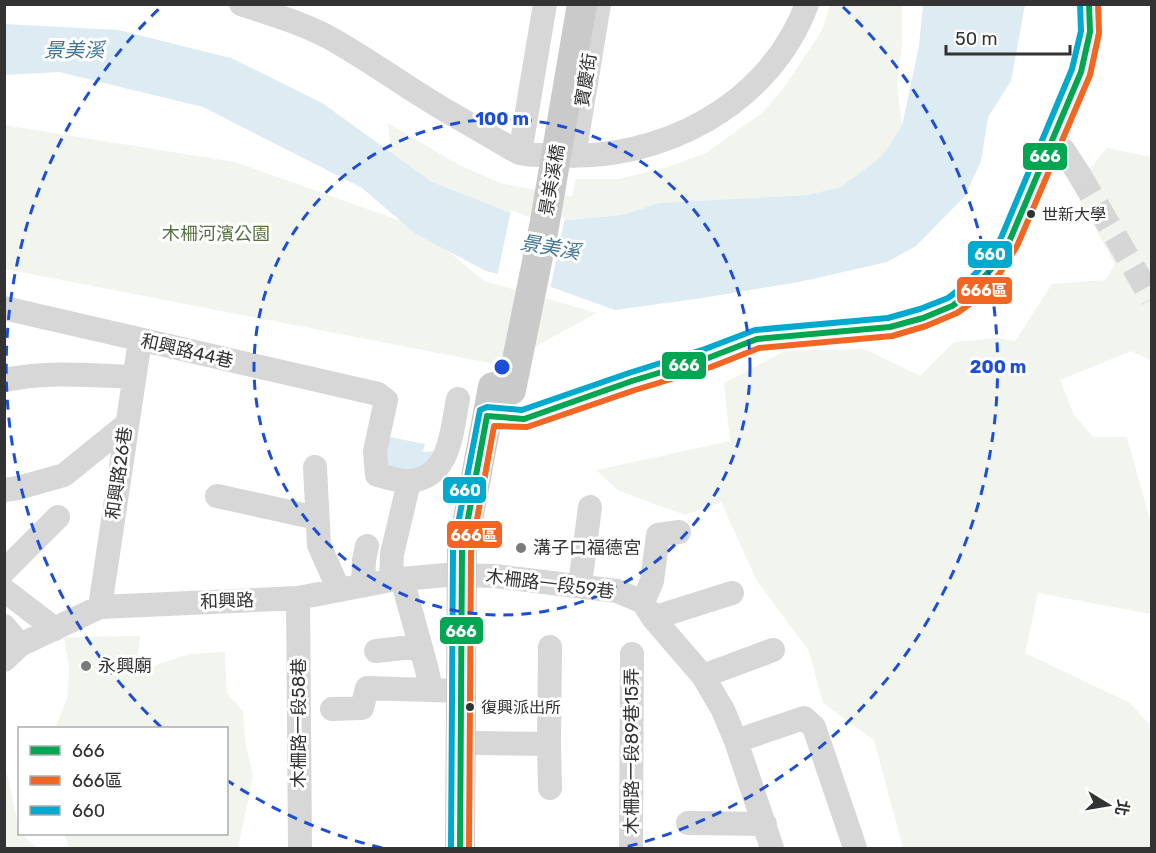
<svg xmlns="http://www.w3.org/2000/svg" width="1156" height="853" font-family="Rubik,'Noto Sans TC',sans-serif">
<rect width="100%" height="100%" fill="#fff"/>
<path fill="#f1f5ed" d="M 830,5 L 902,5 L 902,45 L 897,84 L 902,126 L 881,157 L 841,187 L 807,195 L 659,203 L 622,215 L 537,223 L 432,182 L 391,153 L 388,123 L 459,165 L 500,183 L 572,197 L 576,179 L 618,179 L 668,167 L 706,153 L 762,113 L 783,89 L 822,30 Z
M 4,125 L 235,162 L 421,228 L 484,281 L 597,313 L 536,346 L 520,369 L 5,269 Z
M 1107,148 L 1151,157 L 1151,361 L 1131,351 L 1060,380 L 1074,415 L 1093,437 L 1127,437 L 1150,520 L 1151,614 L 1038,593 L 1025,653 L 1130,703 L 1151,726 L 1151,848 L 903,848 L 874,740 L 823,703 L 809,651 L 757,581 L 721,502 L 685,515 L 619,491 L 596,470 L 730,441 L 724,383 L 785,351 L 865,349 L 920,376 L 954,342 L 998,338 L 1015,341 L 1052,284 L 1105,280 L 1115,265 L 1074,188 Z
M 140,636 L 137,661 L 153,666 L 189,654 L 225,652 L 227,693 L 243,711 L 245,740 L 253,776 L 238,848 L 69,848 L 64,834 L 226,834 L 226,728 L 55,728 L 67,699 L 69,669 L 64,637 Z
M 4,770 L 8,777 L 20,834 L 22,834 L 37,848 L 5,848 Z"/>
<path fill="#ddebf3" d="M 923,5 L 1025,5 L 1011,81 L 988,117 L 981,161 L 965,196 L 916,246 L 887,262 L 799,282 L 702,298 L 615,310 L 551,287 L 486,271 L 416,234 L 362,188 L 203,107 L 59,72 L 5,75 L 4,24 L 118,30 L 231,58 L 322,103 L 432,182 L 537,223 L 622,215 L 659,203 L 807,195 L 841,187 L 881,157 L 902,126 L 919,46 Z
M 390,437 L 425,444 L 423,452 L 439,451 L 438,460 L 408,475 L 382,469 L 379,458 Z"/>
<path fill="#fff" d="M 511,210 L 537,220 L 565,217 L 550,290 L 497,277 Z"/>
<g fill="none" stroke-linecap="round" stroke-linejoin="round">
<path stroke="#d6d6d6" stroke-width="24" stroke-dasharray="24 12" stroke-linecap="butt" d="M 1079,174 L 1152,299"/>
<path stroke="#d7d7d7" stroke-width="24" d="M 241,4 C 271,14 302,23 330,38 C 373,62 414,93 457,117 C 471,125 486,134 500,142 C 506,145 514,151 520,153 C 531,156 545,155 556,155 C 660,162 769,106 807,4
M 1052,141 L 1064,151 L 1079,174
M 520,153 L 545,4
M 574,156 L 599,4
M 4,308 L 378,394 L 386,400 L 375,451 L 377,475 C 387,477 400,482 410,481 C 451,477 451,432 458,399
M 4,380 C 47,371 90,375 133,377
M 487,416 L 506,419 L 524,419 L 632,381 L 708,358 L 757,339 L 890,327 L 923,318 L 952,306 L 970,293 L 992,268 L 1009,242 L 1081,72 L 1090,32 L 1089,4
M 315,467 L 319,545 L 339,590
M 4,490 L 18,488 L 64,475 L 127,424
M 217,496 L 317,518
M 4,571 L 58,517
M 402,579 L 427,670 L 431,690
M 391,580 L 392,554 L 409,482
M 363,585 L 364,560 L 367,546
M 580,585 L 590,507
M 4,590 L 55,629
M 298,598 L 300,848
M 643,602 L 652,581 L 658,535 L 679,532
M 100,607 L 140,340
M 653,618 L 732,593
M 4,626 L 20,645
M 376,651 L 420,646
M 4,660 L 20,645 L 100,607 L 298,598 L 391,580 L 446,575 L 495,576 L 617,591 L 643,602 L 653,618 L 703,676 L 723,710 L 736,741 L 772,848
M 703,676 L 773,650
M 332,709 L 362,708 L 367,688 L 462,691
M 736,741 L 804,718 L 814,727 L 855,848
M 476,743 L 549,744 L 550,647
M 549,744 L 550,788
M 688,823 L 765,824
M 631,848 L 632,654"/>
<path stroke="#cacaca" stroke-width="30" d="M 460,848 L 462,551 L 493,387"/>
<path stroke="#cacaca" stroke-width="30" d="M 511,390 L 544,227 L 582,4"/>
<defs>
<path id="bus-1" d="M 487,416 L 524,419 L 632,381 L 708,358 L 757,339 L 890,327 L 923,318 L 952,306 L 970,293 L 992,268 L 1009,242 L 1081,72 L 1090,32 L 1089,4
M 460,848 L 462,551 L 487,416"/>
<path id="bus-2" d="M 469,848 L 471,552 L 494,426 L 527,427 L 635,390 L 711,367 L 759,348 L 892,336 L 926,326 L 957,313 L 977,299 L 1000,273 L 1017,246 L 1090,75 L 1099,33 L 1098,4"/>
<path id="bus-3" d="M 451,848 L 453,550 L 480,410 L 487,407 L 522,410 L 629,373 L 705,349 L 755,330 L 888,318 L 920,309 L 948,298 L 964,286 L 985,263 L 1001,238 L 1072,69 L 1081,31 L 1080,4"/>
</defs>
<use href="#bus-1" stroke="#fff" stroke-width="10"/>
<use href="#bus-2" stroke="#fff" stroke-width="10"/>
<use href="#bus-3" stroke="#fff" stroke-width="10"/>
<use href="#bus-1" stroke="#00a651" stroke-width="6"/>
<use href="#bus-2" stroke="#f26522" stroke-width="6"/>
<use href="#bus-3" stroke="#00a9ce" stroke-width="6"/>
</g>
<g fill="none" stroke="#1d4ed8" stroke-width="3" stroke-dasharray="10 8">
<circle cx="502" cy="367" r="248"/>
<path d="M382 848A496 496 0 0 1 228 781M161 727A496 496 0 0 1 161 7M843 7A496 496 0 0 1 622 848"/>
</g>
<g fill="#333" stroke="#fff" stroke-width="2">
<circle cx="1031" cy="214" r="5"/>
<circle cx="470" cy="707" r="5"/>
</g>
<g fill="#7a7a7a" stroke="#fff" stroke-width="2">
<circle cx="521" cy="548" r="6"/>
<circle cx="86" cy="666" r="6"/>
</g>
<g text-anchor="middle" stroke-width="6" stroke-linejoin="round" paint-order="stroke">
<g font-size="16" fill="#333" stroke="#fff" text-anchor="start">
<text x="1042" y="220">世新大學</text>
<text x="481" y="713">復興派出所</text>
</g>
<g font-size="18" fill="#333" stroke="#fff">
<text transform="translate(586 80) rotate(-81)" y="6">寶慶街</text>
<text transform="translate(552 180) rotate(-80)" y="6">景美溪橋</text>
<text transform="translate(187 351) rotate(13)" y="6">和興路44巷</text>
<text transform="translate(119 473) rotate(-82)" y="6">和興路26巷</text>
<text transform="translate(550 584) rotate(7)" y="6">木柵路一段59巷</text>
<text transform="translate(227 601) rotate(-2)" y="6">和興路</text>
<text transform="translate(299 723) rotate(-90)" y="6">木柵路一段58巷</text>
<text transform="translate(632 751) rotate(-90)" y="6">木柵路一段89巷15弄</text>
</g>
<g font-size="18" fill="#56703f" stroke="#fff">
<text x="216" y="240">木柵河濱公園</text>
</g>
<g font-size="18" fill="#333" stroke="#fff" text-anchor="start">
<text x="533" y="554">溝子口福德宮</text>
<text x="98" y="672">永興廟</text>
</g>
<g font-size="20" font-style="italic" fill="#3f7597" stroke="#fff">
<text x="74" y="57">景美溪</text>
<text transform="translate(550 247) rotate(10)" y="7">景美溪</text>
</g>
</g>
<circle cx="502" cy="367" r="9" fill="#1d4ed8" stroke="#fff" stroke-width="3"/>
<g font-size="18" text-anchor="middle" font-weight="bold" fill="#1d4ed8" stroke="#fff" stroke-width="6" stroke-linejoin="round" paint-order="stroke">
<text x="502" y="125">100 m</text>
<text x="998" y="373">200 m</text>
</g>
<g stroke="#fff" stroke-width="2">
<rect x="1022" y="142" width="46" height="29" rx="6" fill="#00a651"/>
<rect x="967" y="240" width="46" height="29" rx="6" fill="#00a9ce"/>
<rect x="956" y="276" width="57" height="29" rx="6" fill="#f26522"/>
<rect x="661" y="351" width="46" height="29" rx="6" fill="#00a651"/>
<rect x="442" y="476" width="45" height="28" rx="6" fill="#00a9ce"/>
<rect x="446" y="520" width="57" height="29" rx="6" fill="#f26522"/>
<rect x="439" y="616" width="45" height="29" rx="6" fill="#00a651"/>
</g>
<g font-size="16" text-anchor="middle" font-weight="bold" fill="#fff">
<text x="1045" y="162">666</text>
<text x="990" y="260">660</text>
<text x="984" y="296">666區</text>
<text x="684" y="371">666</text>
<text x="465" y="496">660</text>
<text x="474" y="541">666區</text>
<text x="461" y="637">666</text>
</g>
<rect width="1156" height="853" fill="none" stroke="#333333" stroke-width="12"/>
<rect x="18" y="727" width="210" height="108" fill="#ffffff" stroke="#adadad" stroke-width="1.5"/>
<rect x="30" y="746" width="30" height="9" fill="#00a651" stroke="#adadad" stroke-width="1.5"/>
<text x="72" y="757" font-size="18" fill="#333333">666</text>
<rect x="30" y="776" width="30" height="9" fill="#f26522" stroke="#adadad" stroke-width="1.5"/>
<text x="72" y="787" font-size="18" fill="#333333">666區</text>
<rect x="30" y="806" width="30" height="9" fill="#00a9ce" stroke="#adadad" stroke-width="1.5"/>
<text x="72" y="817" font-size="18" fill="#333333">660</text>
<g transform="translate(1108 805) rotate(101)" stroke="#ffffff" stroke-width="4.5" paint-order="stroke">
<path d="M0-4.5L10 22L0 15L-10 22Z" fill="#333333"/>
<text y="-9" font-size="16" font-weight="bold" text-anchor="middle" fill="#333333">北</text>
</g>
<path d="M946 45v9h124v-9" fill="none" stroke="#333333" stroke-width="3"/>
<text x="955" y="45" font-size="18" fill="#333333" stroke="#ffffff" stroke-width="4.5" paint-order="stroke">50 m</text>
</svg>
